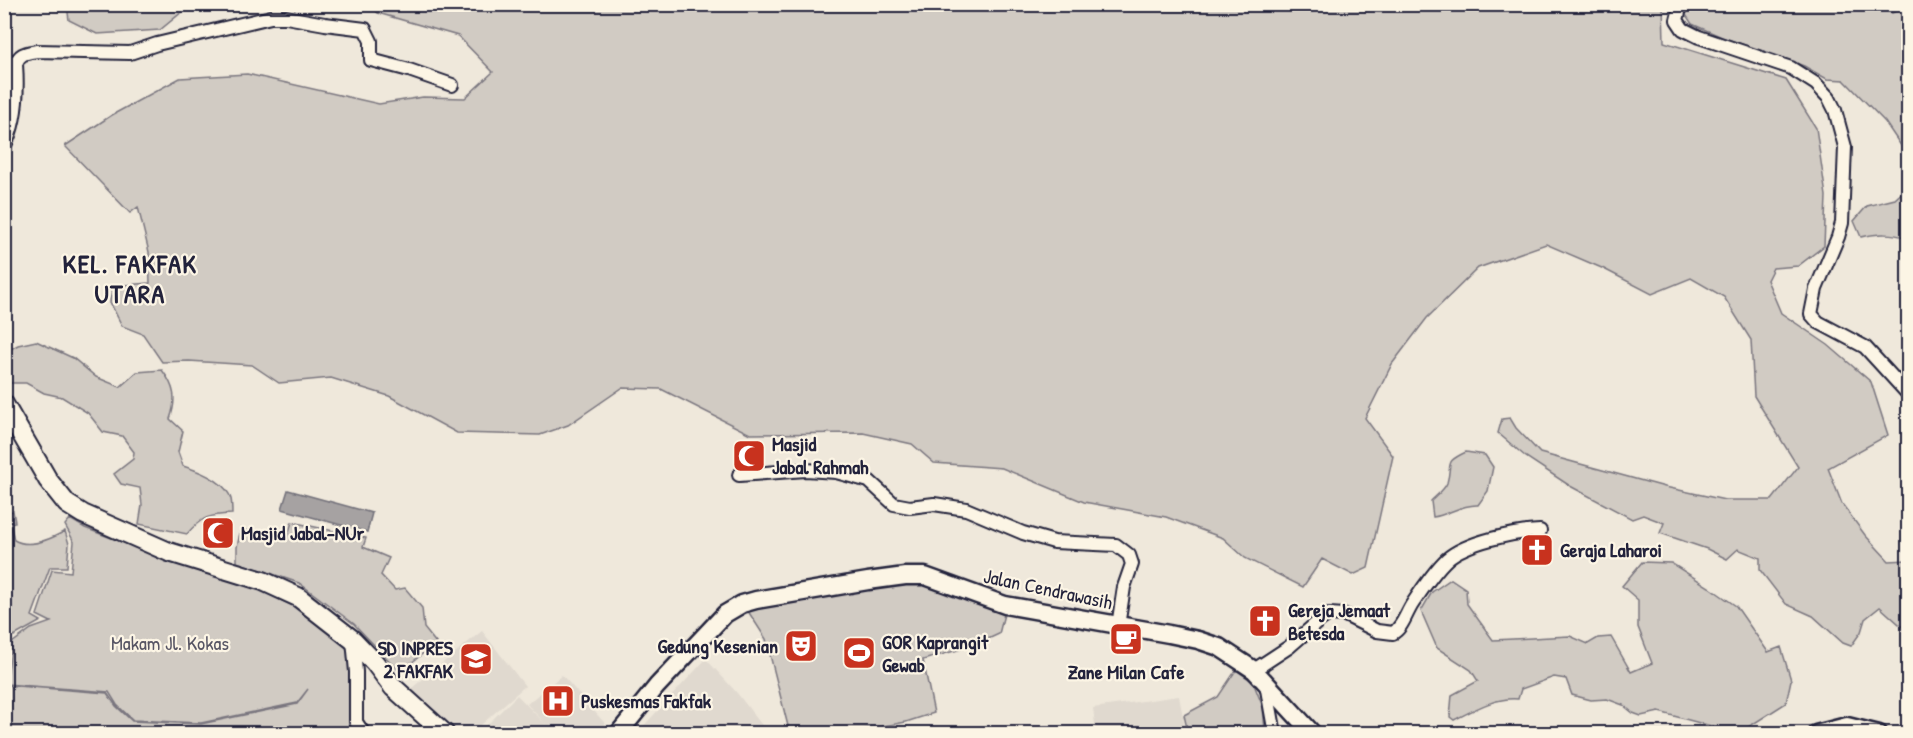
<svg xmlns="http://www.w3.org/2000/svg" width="1913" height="738" font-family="'Patrick Hand',sans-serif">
<rect width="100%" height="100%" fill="#efe8db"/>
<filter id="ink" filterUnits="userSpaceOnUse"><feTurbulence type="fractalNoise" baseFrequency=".0167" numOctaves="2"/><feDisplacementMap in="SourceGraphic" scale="12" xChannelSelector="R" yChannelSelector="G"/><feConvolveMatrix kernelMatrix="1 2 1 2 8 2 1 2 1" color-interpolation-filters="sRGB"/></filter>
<g filter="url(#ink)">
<path fill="#e0d9cf" d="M 482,631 L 525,686 L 472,733 L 456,733 L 407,692 Z
M 706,659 L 737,693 L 768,733 L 636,734 Z
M 562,675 L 610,729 L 607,733 L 479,733 L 517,695 L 548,727 L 527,704 Z
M 1179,696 L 1186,733 L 1096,733 L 1093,708 Z"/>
<path fill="#d1cbc3" stroke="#7a767f" stroke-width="1.5" d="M 1691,4 L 1885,4 L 1892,13 L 1908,5 L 1908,170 L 1906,153 L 1885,122 L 1844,80 L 1827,79 L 1804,66 L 1722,37 L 1692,24 L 1686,15 Z
M 67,5 L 67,4 L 195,5 L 182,12 L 160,30 L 97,34 L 69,20 Z
M 369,5 L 1663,5 L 1664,42 L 1786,80 L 1816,128 L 1826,196 L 1824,246 L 1798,266 L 1773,268 L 1767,280 L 1781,313 L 1828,345 L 1871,382 L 1888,435 L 1828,468 L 1842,504 L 1865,535 L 1889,561 L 1908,560 L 1908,632 L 1880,607 L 1865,619 L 1861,632 L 1851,646 L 1843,643 L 1813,616 L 1786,604 L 1760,570 L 1760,558 L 1738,549 L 1727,559 L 1707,549 L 1660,533 L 1664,523 L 1643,515 L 1632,519 L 1570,486 L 1526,457 L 1498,433 L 1502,419 L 1510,418 L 1516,428 L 1540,453 L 1665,487 L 1725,500 L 1772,500 L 1798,467 L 1754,396 L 1751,340 L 1724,297 L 1691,278 L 1652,294 L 1604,269 L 1546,244 L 1478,268 L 1427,318 L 1392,364 L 1365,418 L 1393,456 L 1368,568 L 1353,575 L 1322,559 L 1303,587 L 1245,558 L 1223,538 L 1166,517 L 1084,502 L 1002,468 L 934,463 L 912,444 L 863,433 L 750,434 L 661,389 L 622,388 L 568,425 L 540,435 L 457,433 L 389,396 L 331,378 L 279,383 L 252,365 L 189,361 L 162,362 L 143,334 L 122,326 L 110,302 L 112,286 L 150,283 L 149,252 L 138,207 L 130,213 L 65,146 L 112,115 L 180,78 L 247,74 L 379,104 L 423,97 L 465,98 L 493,72 L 458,36 L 378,13 Z
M 1908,187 L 1908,238 C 1891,233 1879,233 1861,237 L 1854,221 L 1867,206 L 1895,199 Z
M 36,341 L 73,358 L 96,377 L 120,387 L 137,372 L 162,370 C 175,387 177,399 170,419 L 183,431 L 178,452 L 183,466 C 199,471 226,481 231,499 C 232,504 232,510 232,514 C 210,515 202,516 187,534 L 139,524 L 142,505 L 140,488 L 121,484 L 114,474 L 133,459 L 134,452 L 122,436 L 103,432 L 88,413 L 62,397 L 44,393 L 26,383 L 5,383 L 5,352 L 18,345 Z
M 1466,452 L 1485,455 L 1493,467 L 1488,491 L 1478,505 C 1462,504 1448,515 1433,517 L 1431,501 C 1436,496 1445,489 1447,483 C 1453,462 1443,463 1466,452 Z
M 13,511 L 15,522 L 10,523 L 14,540 C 29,549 51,539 65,531 L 69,544 L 67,567 L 50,567 L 32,616 L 41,621 L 14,636 L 4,624 L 5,513 Z
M 70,519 L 85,528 L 180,564 L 260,590 L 299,609 L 348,645 L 350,697 L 357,733 L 5,733 L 4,685 L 107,693 L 116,706 L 132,721 L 201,724 L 297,704 L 308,689 L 297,703 L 201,723 L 133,720 L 117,705 L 109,692 L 6,684 L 12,643 L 31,629 L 51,622 L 37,615 L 52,570 L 71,572 L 74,542 L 65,525 Z
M 292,522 L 366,538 L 363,547 L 389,558 L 381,575 L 395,590 L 405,588 L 422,608 L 424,628 L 436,643 L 400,672 L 354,624 L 299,583 L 237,562 L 237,547 L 241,528 L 265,539 L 286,541 Z
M 1642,562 L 1671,563 L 1709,587 L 1736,606 L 1768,652 L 1781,647 L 1791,680 L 1786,703 L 1739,733 L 1727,733 L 1722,729 L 1659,712 L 1641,716 L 1633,713 L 1623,705 L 1607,699 L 1591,700 L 1572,695 L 1566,679 L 1554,677 L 1521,689 L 1518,699 C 1495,697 1474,710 1454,720 L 1450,717 L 1452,695 L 1478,681 L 1471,670 L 1437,648 L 1421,611 L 1432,592 L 1451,579 L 1466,589 L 1467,604 L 1493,640 L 1570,636 L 1588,644 L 1598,638 L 1611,637 L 1631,672 L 1652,663 L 1638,627 L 1638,600 L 1622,586 Z
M 926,581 L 933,588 L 1004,614 L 999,634 L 975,645 L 923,660 L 934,713 L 906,722 L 846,733 L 790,734 L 766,639 L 746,608 Z
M 1236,670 L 1253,682 L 1263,707 L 1265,731 L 1260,734 L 1188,733 L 1184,715 L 1218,697 Z"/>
<path fill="#a6a2a2" stroke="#716f79" stroke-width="1.5" d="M 288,490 L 372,513 L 367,532 L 282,509 Z"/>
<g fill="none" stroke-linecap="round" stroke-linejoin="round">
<defs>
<path id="street" d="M 1681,4 L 1677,20 L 1683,29 L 1699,37 L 1791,68 L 1816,84 L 1829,98 L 1835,110 L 1845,147 L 1842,223 L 1838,237 L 1816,289 L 1811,314 L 1818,322 L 1865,347 L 1908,394
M 4,57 L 12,63 L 16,64
M 4,147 C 17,122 18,92 16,64 C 19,53 26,53 37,51 L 130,53 L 157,44 L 271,17 L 286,17 L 325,24 L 365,29 L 371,41 L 371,60 L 409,70 L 452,85
M 739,475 L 806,470 L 836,472 L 869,481 L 894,504 L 910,507 L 934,504 L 966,509 L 1023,533 L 1054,542 L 1116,545 L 1129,555 L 1132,564 L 1124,587 L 1118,626
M 353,640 L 356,672 L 356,722 L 364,734
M 1254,670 L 1289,647 L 1320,620 L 1329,614 L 1345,615 L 1377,631 L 1393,633 C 1403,627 1406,613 1413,603 C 1423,588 1434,571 1447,559 C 1466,542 1515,532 1540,531
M 1266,684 L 1275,734"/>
<path id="secondary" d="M 618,734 L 657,686 L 725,614 L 742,604 L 756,600 L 868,581 L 905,576 L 925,576 L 1005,605 L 1169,634 L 1198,640 L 1219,647 L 1254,670 L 1313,734
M 1816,734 L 1847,726 L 1879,734"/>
<path id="primary" d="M 4,404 L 48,480 L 67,504 L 83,514 L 169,552 L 263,581 L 298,597 L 353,640 L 375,663 L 393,687 L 445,734"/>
</defs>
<use href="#street" stroke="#22223b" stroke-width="16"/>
<use href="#secondary" stroke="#22223b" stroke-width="21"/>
<use href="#primary" stroke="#22223b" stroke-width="22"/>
<use href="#street" stroke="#fcf5e5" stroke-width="12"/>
<use href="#secondary" stroke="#fcf5e5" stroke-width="16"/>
<use href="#primary" stroke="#fcf5e5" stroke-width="18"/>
</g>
</g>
<defs>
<symbol id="mosque-square" viewBox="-11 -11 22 22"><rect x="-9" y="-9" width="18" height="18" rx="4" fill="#c8321e" stroke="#fcf5e5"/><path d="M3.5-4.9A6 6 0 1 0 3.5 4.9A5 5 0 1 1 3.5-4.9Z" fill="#fff"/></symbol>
<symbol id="church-square" viewBox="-11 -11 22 22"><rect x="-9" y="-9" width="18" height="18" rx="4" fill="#c8321e" stroke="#fcf5e5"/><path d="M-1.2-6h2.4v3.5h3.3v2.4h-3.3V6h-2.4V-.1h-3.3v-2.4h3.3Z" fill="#fff"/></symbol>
<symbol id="cafe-square" viewBox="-11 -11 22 22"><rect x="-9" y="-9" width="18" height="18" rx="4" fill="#c8321e" stroke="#fcf5e5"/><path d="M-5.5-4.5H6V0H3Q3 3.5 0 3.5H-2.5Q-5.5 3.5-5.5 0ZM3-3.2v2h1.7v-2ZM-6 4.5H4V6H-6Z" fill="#fff"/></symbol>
<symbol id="theatre-square" viewBox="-11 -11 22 22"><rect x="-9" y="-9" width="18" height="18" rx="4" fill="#c8321e" stroke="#fcf5e5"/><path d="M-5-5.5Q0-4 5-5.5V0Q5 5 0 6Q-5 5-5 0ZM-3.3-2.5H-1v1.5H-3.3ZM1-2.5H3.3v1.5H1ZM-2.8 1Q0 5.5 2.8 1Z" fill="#fff"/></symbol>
<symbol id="stadium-square" viewBox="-11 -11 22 22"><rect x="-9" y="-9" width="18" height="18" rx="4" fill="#c8321e" stroke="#fcf5e5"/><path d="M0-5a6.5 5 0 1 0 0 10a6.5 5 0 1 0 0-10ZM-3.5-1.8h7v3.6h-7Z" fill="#fff"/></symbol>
<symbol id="school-square" viewBox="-11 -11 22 22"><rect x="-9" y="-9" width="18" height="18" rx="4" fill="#c8321e" stroke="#fcf5e5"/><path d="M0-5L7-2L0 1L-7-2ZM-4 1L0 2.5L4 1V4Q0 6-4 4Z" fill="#fff"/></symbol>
<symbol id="hospital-square" viewBox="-11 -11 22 22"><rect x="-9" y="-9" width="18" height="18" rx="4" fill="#c8321e" stroke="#fcf5e5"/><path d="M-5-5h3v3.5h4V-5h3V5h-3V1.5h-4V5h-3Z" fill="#fff"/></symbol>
</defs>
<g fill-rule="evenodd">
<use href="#mosque-square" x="730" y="437" width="38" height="38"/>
<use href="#mosque-square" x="199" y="514" width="38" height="38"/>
<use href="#church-square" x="1518" y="531" width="38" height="38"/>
<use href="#church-square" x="1246" y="602" width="38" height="38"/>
<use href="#cafe-square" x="1107" y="620" width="38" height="38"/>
<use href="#theatre-square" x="782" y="627" width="38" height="38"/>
<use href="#stadium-square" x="840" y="634" width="38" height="38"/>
<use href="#school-square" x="457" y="640" width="38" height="38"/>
<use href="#hospital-square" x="539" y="682" width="38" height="38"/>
</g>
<g text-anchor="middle" stroke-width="4.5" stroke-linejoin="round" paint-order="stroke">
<g font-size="20" font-weight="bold" fill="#22223b" stroke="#fcf5e5" text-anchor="start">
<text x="772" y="451">Masjid<tspan x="772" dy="23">Jabal Rahmah</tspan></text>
<text x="241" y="540">Masjid Jabal-NUr</text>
<text x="1560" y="557">Geraja Laharoi</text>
<text x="1288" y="617">Gereja Jemaat<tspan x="1288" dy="23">Betesda</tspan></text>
<text x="882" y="649">GOR Kaprangit<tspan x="882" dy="23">Gewab</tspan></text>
<text x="778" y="653" text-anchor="end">Gedung Kesenian</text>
<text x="453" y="655" text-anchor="end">SD INPRES<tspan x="453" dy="23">2 FAKFAK</tspan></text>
<text x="1126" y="679" text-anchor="middle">Zane Milan Cafe</text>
<text x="581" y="708">Puskesmas Fakfak</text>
</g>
<g font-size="20" fill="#22223b" stroke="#fcf5e5">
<text transform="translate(1048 589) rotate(12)" y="7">Jalan Cendrawasih</text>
</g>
<g font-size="20" fill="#575564" stroke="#fcf5e5">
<text x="170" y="650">Makam Jl. Kokas</text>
</g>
<g font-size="26" font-weight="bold" letter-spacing="1.5" fill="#22223b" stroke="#fcf5e5">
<text x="130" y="273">KEL. FAKFAK<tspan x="130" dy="30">UTARA</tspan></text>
</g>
</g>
<rect width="1913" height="738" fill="none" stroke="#fcf5e5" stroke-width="24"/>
<rect x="12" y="12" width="1889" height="714" fill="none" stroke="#22223b" stroke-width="2" filter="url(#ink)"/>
</svg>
